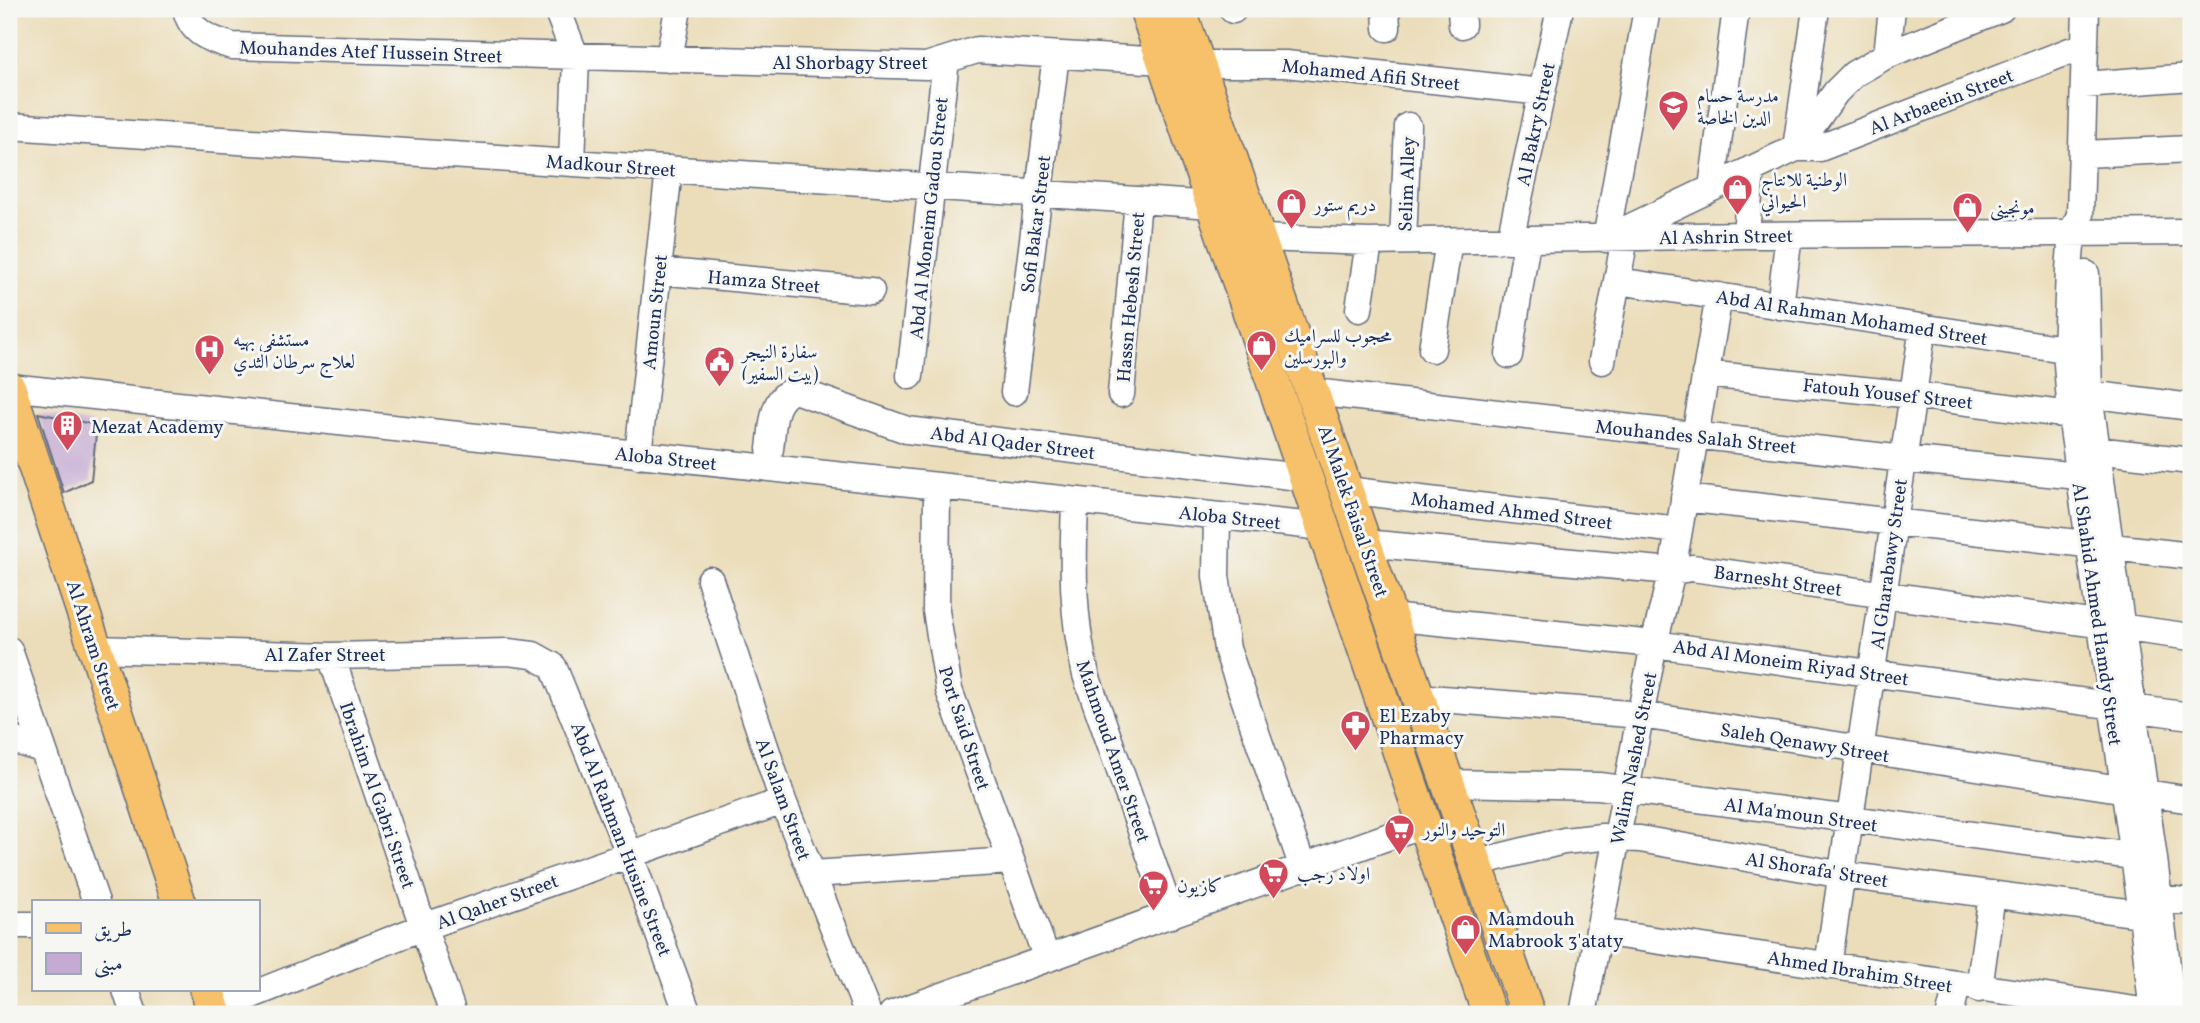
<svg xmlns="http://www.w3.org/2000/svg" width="2200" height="1023" font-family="Vollkorn,Amiri,serif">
<rect width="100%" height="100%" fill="#f6f6f2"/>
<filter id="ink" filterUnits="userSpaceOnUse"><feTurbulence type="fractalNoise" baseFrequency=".0143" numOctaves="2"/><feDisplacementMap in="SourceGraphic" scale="14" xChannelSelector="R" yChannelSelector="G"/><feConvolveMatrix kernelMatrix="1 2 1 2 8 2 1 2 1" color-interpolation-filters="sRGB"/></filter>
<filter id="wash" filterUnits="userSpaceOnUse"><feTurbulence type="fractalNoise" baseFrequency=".00686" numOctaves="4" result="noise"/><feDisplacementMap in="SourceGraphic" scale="28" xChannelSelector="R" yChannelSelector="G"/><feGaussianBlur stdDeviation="1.57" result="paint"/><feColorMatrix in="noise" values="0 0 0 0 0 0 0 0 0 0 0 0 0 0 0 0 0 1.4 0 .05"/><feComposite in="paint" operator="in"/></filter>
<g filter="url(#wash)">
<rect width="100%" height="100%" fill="#ebddb9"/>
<g id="blocks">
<path fill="#c5aad3" d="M 38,413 L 97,425 L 91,480 L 64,493 Z"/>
</g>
</g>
<g filter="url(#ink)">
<use href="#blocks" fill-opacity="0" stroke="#646c7e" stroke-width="2"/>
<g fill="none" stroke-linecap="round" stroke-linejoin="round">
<defs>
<path id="minor" d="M 186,9 C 191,33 209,39 232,46 L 926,66 L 977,50 L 1164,61
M 557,9 L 576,58 L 572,163
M 1233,9 L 1233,10
M 1386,9 L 1387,28
M 1461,9 L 1462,25
M 1816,9 L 1796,148 L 1820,148 L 2085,45
M 2086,9 L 2080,215 L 2072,233 L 2069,270 L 2066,351 L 2071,415 L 2142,913 L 2153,1014
M 1887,55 L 1892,9
M 669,59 L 678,9
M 1199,64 L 1286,64 L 1542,92
M 2084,85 L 2191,77
M 9,126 L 1213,205
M 2083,154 L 2191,149
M 1712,188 L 1736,9
M 1614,235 L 1796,148 L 1836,92 L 1854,74 L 1887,55 L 2001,9
M 1746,235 L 1751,169
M 1260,238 L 1369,242 L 1746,235 L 2191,232
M 1606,239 L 1647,9
M 1510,240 L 1560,9
M 1403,241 L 1408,126
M 658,271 L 871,291
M 2086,274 L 2089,394 L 2154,859 L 2173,1014
M 1618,281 L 2084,352
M 1780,306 L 1789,235
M 1359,309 L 1369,242
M 1432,349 L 1449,241
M 1509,355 L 1527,240
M 1602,361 L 1625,238
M 1705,374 L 1913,395 L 2071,415
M 910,376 L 946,60
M 9,387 L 1323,527
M 1014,392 L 1056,55
M 1314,392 L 1904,459 L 2079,476
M 1121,394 L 1138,200
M 2089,394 L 2191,407
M 770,449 C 773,428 771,397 795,390 L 907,430 L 1307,478
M 2096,450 L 2191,461
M 638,455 L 669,169
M 937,486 L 936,611 L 949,690 L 1047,959
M 1346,490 L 1678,530
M 1684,498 L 2191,556
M 1075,501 C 1073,565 1071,611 1086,675 L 1171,915
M 1217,516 L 1216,576 L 1227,649 L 1303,868
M 1364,543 L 1672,571 L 1692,568 L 2191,637
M 710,580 L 783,801 L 868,1014
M 1389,617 L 1654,644 L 2191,716
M 95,649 L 331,656 L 508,652 L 533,655 L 553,666 L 629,853 L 688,1014
M 9,650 L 96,902
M 331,656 L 453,1014
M 1417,697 L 1641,715 L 2191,800
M 9,739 L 42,749
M 1447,783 L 1599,786 L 2148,858
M 1475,863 L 1564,841 L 1602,837 L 1640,839 L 1843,875 L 2157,916
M 812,874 L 1011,861
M 2159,898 L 2191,902
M 9,925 L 33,925
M 1599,932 L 2163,1014
M 1828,966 L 1923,327
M 1979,989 L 1992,894
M 126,990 L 134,1014
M 214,1010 L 423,927 L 783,801
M 892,1014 L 1426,823
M 1583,1014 L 1654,644 L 1672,571 L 1719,296
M 1950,1014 L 1957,986"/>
<path id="major" d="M 1146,9 L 1489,1014
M 1179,9 L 1528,1014
M 9,388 L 179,902
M 207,990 L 215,1014"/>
</defs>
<use href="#minor" stroke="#646c7e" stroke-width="29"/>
<use href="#major" stroke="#646c7e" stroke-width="36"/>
<use href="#minor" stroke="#fff" stroke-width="26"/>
<use href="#major" stroke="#f6c16b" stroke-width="33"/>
</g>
</g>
<defs>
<symbol id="school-pin" viewBox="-11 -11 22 30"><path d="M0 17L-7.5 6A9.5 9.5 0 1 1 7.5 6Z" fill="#d1495b" stroke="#f6f6f2"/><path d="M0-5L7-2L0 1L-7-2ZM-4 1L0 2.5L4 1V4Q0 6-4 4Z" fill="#fff"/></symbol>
<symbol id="shop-pin" viewBox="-11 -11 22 30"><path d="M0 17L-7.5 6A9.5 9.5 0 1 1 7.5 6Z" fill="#d1495b" stroke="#f6f6f2"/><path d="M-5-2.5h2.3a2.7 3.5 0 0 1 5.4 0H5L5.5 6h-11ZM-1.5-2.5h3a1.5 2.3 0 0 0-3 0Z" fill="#fff"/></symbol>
<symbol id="hospital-pin" viewBox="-11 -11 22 30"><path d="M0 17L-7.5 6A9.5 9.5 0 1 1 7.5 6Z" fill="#d1495b" stroke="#f6f6f2"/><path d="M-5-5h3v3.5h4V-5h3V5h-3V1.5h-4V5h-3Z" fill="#fff"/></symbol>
<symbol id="civic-pin" viewBox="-11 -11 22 30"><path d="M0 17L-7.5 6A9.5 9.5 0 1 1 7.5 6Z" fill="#d1495b" stroke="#f6f6f2"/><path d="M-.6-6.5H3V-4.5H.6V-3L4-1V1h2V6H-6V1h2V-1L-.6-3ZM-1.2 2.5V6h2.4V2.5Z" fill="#fff"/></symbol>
<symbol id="building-pin" viewBox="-11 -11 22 30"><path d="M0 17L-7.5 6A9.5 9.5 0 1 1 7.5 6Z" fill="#d1495b" stroke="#f6f6f2"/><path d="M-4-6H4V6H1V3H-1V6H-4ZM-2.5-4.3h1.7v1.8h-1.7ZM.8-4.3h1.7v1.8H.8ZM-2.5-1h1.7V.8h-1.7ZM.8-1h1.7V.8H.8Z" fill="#fff"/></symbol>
<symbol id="pharmacy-pin" viewBox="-11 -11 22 30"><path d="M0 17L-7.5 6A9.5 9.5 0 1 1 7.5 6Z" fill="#d1495b" stroke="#f6f6f2"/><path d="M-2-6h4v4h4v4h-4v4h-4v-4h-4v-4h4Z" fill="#fff"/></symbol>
<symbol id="supermarket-pin" viewBox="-11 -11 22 30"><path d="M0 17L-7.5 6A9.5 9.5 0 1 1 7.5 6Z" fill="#d1495b" stroke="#f6f6f2"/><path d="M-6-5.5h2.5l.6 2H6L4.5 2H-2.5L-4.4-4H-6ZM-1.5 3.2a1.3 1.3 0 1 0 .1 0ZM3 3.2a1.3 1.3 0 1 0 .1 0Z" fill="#fff"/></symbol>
</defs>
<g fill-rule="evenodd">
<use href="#school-pin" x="1656" y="88" width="35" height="47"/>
<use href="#shop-pin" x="1720" y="172" width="35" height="47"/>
<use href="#shop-pin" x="1274" y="186" width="35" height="47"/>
<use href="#shop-pin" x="1950" y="190" width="35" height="47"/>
<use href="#shop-pin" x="1244" y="328" width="35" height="47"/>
<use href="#hospital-pin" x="192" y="332" width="35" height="47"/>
<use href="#civic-pin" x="702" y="344" width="35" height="47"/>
<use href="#building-pin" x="50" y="408" width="35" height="47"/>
<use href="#pharmacy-pin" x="1338" y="708" width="35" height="47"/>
<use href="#supermarket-pin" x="1382" y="812" width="35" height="47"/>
<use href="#supermarket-pin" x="1256" y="856" width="35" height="47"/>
<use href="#supermarket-pin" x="1136" y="868" width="35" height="47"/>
<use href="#shop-pin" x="1448" y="912" width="35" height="47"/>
</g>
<g text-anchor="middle" stroke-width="6" stroke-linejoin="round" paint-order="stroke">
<g font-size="19" fill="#1b2f5e" stroke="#f6f6f2">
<text transform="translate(371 51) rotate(2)" y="7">Mouhandes Atef Hussein Street</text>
<text x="850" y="69">Al Shorbagy Street</text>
<text transform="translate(1371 74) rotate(6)" y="7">Mohamed Afifi Street</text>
<text transform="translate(1941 101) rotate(-21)" y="7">Al Arbaeein Street</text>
<text transform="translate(1535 124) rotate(-78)" y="7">Al Bakry Street</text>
<text transform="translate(611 165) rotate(4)" y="7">Madkour Street</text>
<text transform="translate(1406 184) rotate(-88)" y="7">Selim Alley</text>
<text transform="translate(928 218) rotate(-84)" y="7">Abd Al Moneim Gadou Street</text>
<text transform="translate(1035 224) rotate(-83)" y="7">Sofi Bakar Street</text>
<text transform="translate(1726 236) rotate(-1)" y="7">Al Ashrin Street</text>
<text transform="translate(764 281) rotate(5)" y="7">Hamza Street</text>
<text transform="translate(1130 297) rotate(-85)" y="7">Hassn Hebesh Street</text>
<text transform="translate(654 312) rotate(-84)" y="7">Amoun Street</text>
<text transform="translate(1852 317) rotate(9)" y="7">Abd Al Rahman Mohamed Street</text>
<text transform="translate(1888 393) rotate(6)" y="7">Fatouh Yousef Street</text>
<text transform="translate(1696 436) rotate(6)" y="7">Mouhandes Salah Street</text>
<text transform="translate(1013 442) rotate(7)" y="7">Abd Al Qader Street</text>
<text transform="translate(666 458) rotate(6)" y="7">Aloba Street</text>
<text transform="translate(1512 510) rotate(7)" y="7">Mohamed Ahmed Street</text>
<text transform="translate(1354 511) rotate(71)" y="7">Al Malek Faisal Street</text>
<text transform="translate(1230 517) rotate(6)" y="7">Aloba Street</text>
<text transform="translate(1888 564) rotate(-82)" y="7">Al Gharabawy Street</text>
<text transform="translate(1778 580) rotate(8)" y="7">Barnesht Street</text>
<text transform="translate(2098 614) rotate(82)" y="7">Al Shahid Ahmed Hamdy Street</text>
<text transform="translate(94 645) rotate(72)" y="7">Al Ahram Street</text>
<text x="325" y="661">Al Zafer Street</text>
<text transform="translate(1791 662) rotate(8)" y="7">Abd Al Moneim Riyad Street</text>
<text transform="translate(965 728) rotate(72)" y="7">Port Said Street</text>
<text transform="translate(1805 742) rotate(9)" y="7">Saleh Qenawy Street</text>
<text transform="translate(1114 751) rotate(71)" y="7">Mahmoud Amer Street</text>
<text transform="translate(1633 758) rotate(-79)" y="7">Walim Nashed Street</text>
<text transform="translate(378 795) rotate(71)" y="7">Ibrahim Al Gabri Street</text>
<text transform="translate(784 799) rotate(70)" y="7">Al Salam Street</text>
<text transform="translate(1801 814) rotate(8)" y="7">Al Ma'moun Street</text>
<text transform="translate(622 839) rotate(69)" y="7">Abd Al Rahman Husine Street</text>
<text transform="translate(1817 869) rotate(9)" y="7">Al Shorafa' Street</text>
<text transform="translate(497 901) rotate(-20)" y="7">Al Qaher Street</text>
<text transform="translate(1860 971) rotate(9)" y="7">Ahmed Ibrahim Street</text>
</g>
<g font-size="19" fill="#1b2f5e" stroke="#f6f6f2" text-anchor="start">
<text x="1697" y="102">مدرسة حسام<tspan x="1697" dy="22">الدين الخاصة</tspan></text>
<text x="1761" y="186">الوطنية للانتاج<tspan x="1761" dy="22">الحيواني</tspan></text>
<text x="1314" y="211">دريم ستور</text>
<text x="1990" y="214">مونجينى</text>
<text x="1284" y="342">محجوب للسراميك<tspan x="1284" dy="22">والبورسلين</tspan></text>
<text x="233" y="346">مستشفى بهيه<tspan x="233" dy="22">لعلاج سرطان الثدي</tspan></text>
<text x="742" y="358">سفارة النيجر<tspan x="742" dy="22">(بيت السفير)</tspan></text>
<text x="91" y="433">Mezat Academy</text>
<text x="1379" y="722">El Ezaby<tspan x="1379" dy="22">Pharmacy</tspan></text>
<text x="1423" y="836">التوحيد والنور</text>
<text x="1297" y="880">اولاد رجب</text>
<text x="1177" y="892">كازيون</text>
<text x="1488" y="925">Mamdouh<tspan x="1488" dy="22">Mabrook 3'ataty</tspan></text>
</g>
</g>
<rect width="2200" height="1023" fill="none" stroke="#f6f6f2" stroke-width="35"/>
<rect x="32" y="900" width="228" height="91" fill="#f6f6f2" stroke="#9ea6b7" stroke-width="2"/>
<rect x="46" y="923" width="35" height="10" fill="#f6c16b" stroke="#9ea6b7" stroke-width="2"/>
<text x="94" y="936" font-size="21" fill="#1b2f5e">طريق</text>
<rect x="46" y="953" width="35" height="21" fill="#c5aad3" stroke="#9ea6b7" stroke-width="2"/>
<text x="94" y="970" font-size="21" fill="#1b2f5e">مبنى</text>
</svg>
